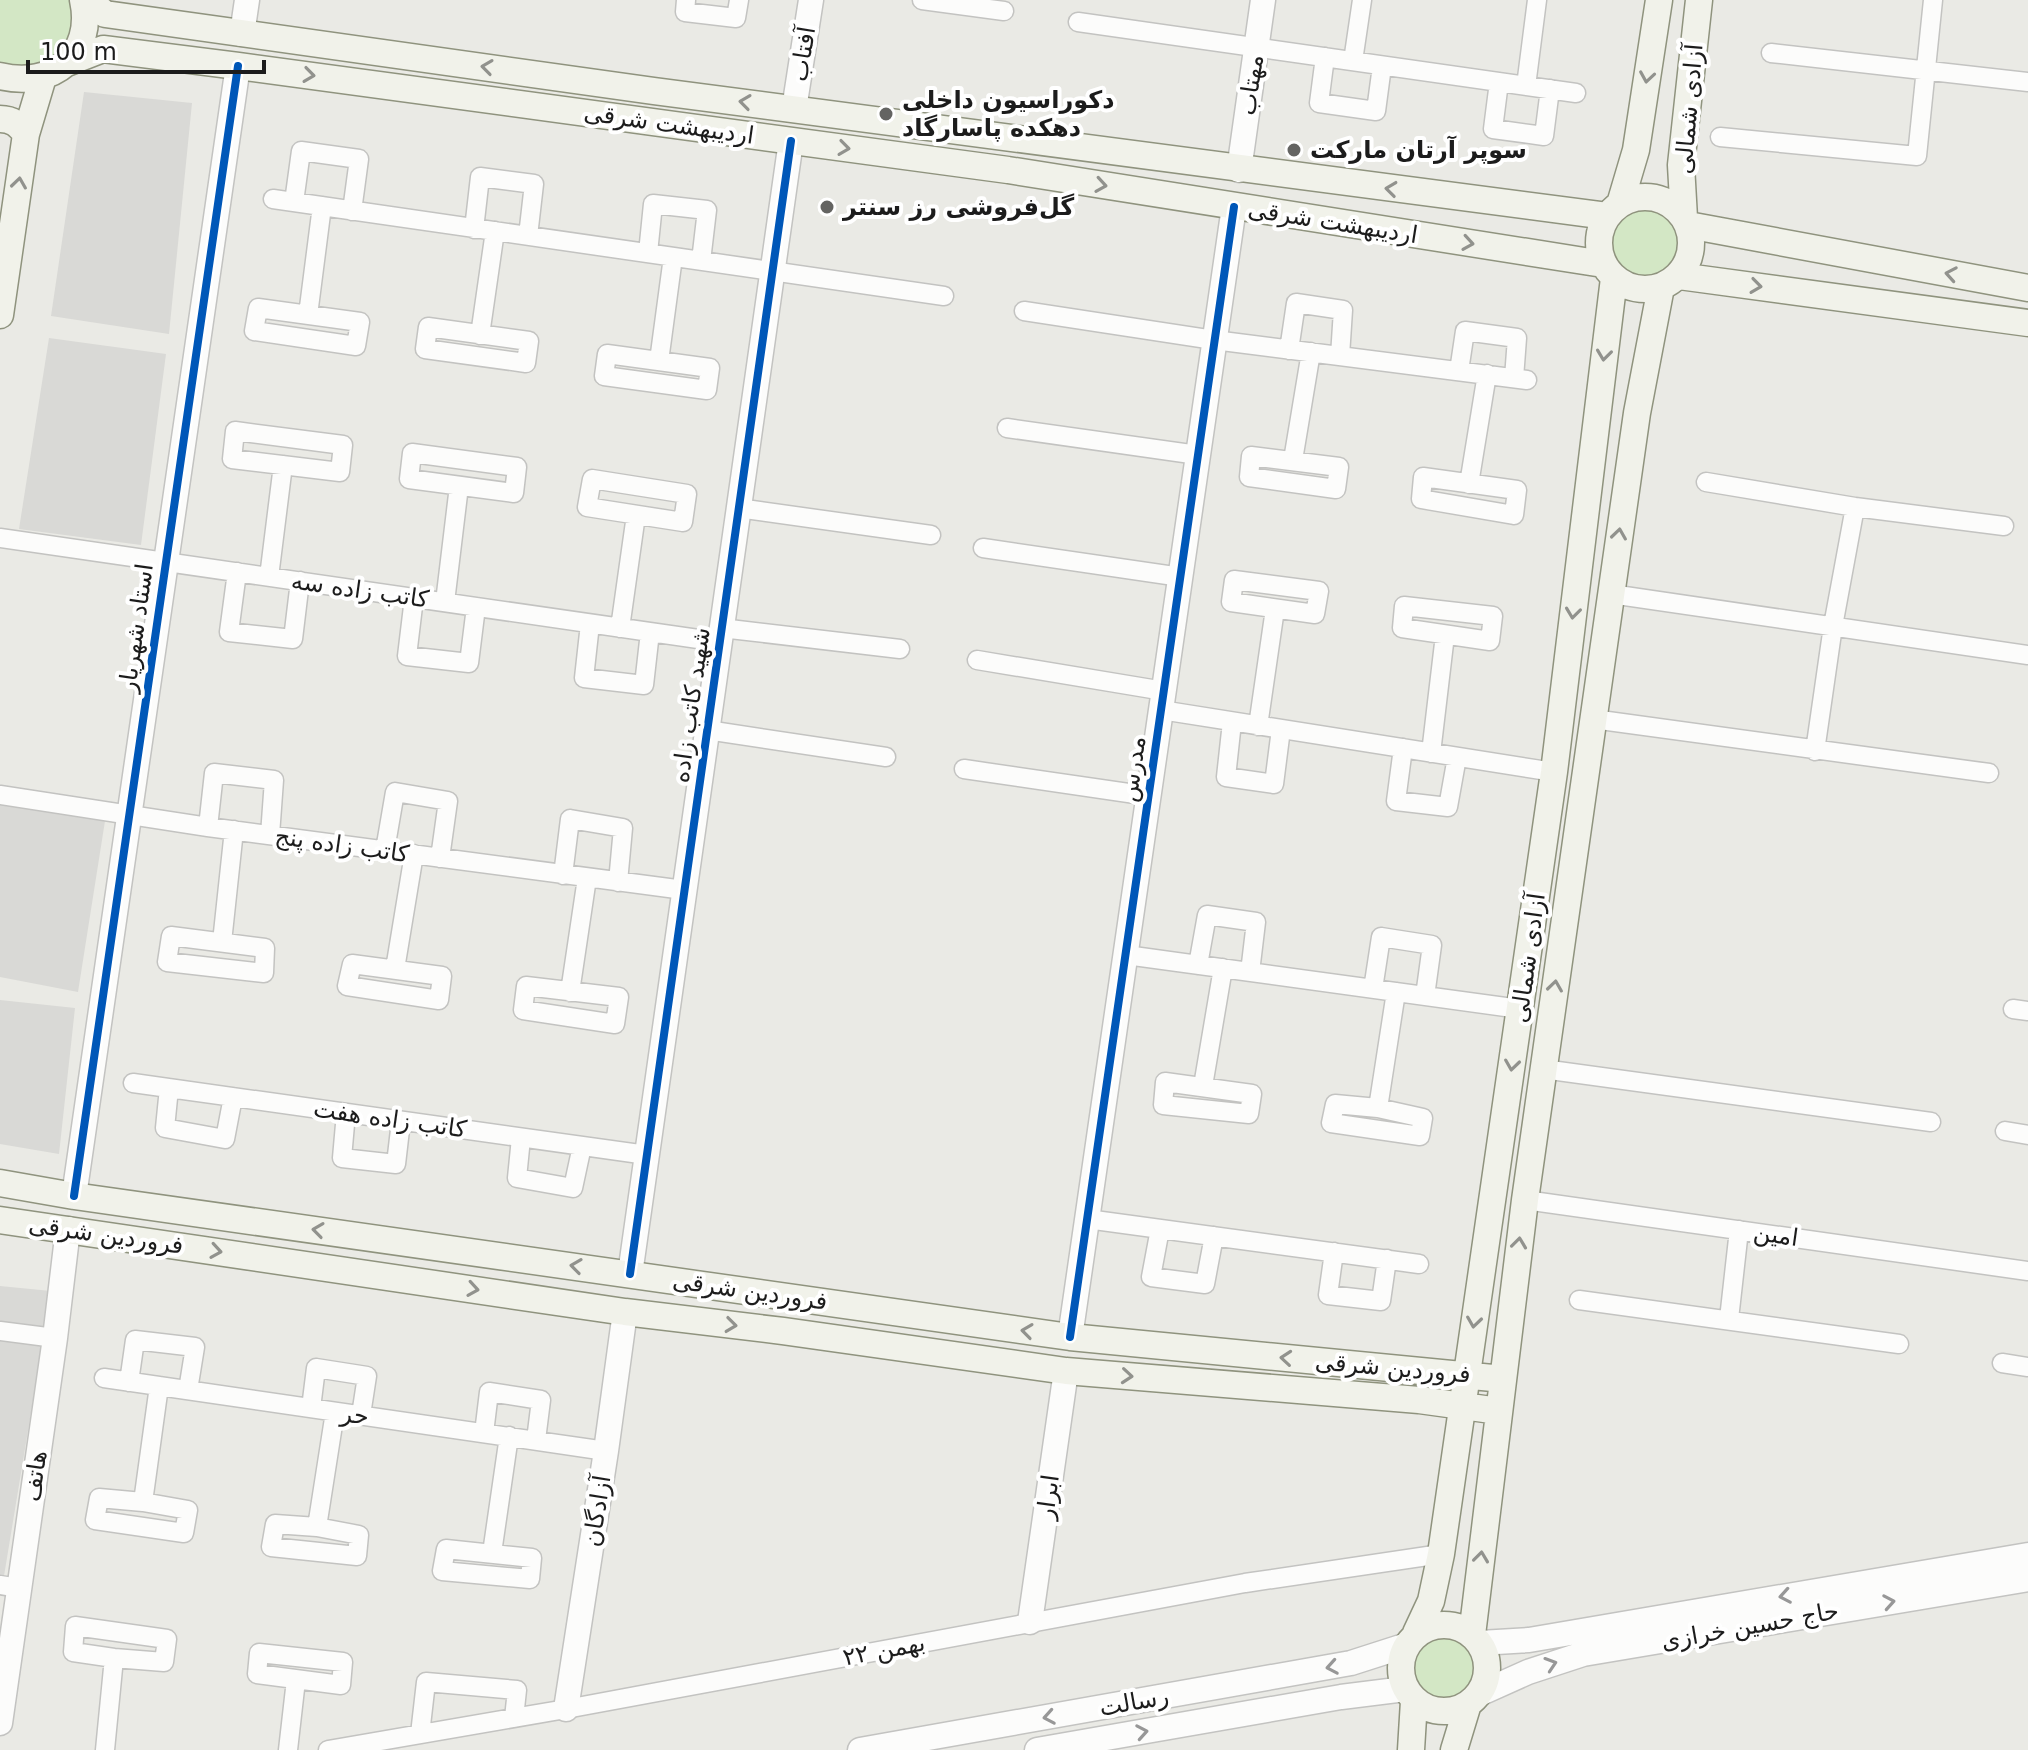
<svg xmlns="http://www.w3.org/2000/svg" width="2028" height="1750" font-family="'DejaVu Sans',Cairo,sans-serif">
<rect width="100%" height="100%" fill="#eaeae5"/>
<path fill="#d9d9d6" d="M 84,92 L 192,103 L 169,334 L 51,316 Z
M 49,338 L 166,354 L 141,545 L 19,529 Z
M 0,804 L 105,821 L 78,992 L 0,977 Z
M 0,1000 L 75,1008 L 59,1154 L 0,1144 Z
M 0,1286 L 51,1291 L 4,1576 L 0,1575 Z"/>
<path fill="#d3e7c5" d="M 0,0 L 69,0 C 72,11 74,22 71,33 C 66,48 50,66 33,67 C 23,68 11,65 0,64 Z
M1607 244a38 38 0 1 1 76 0a38 38 0 1 1-76 0Z
M1410 1667a33 33 0 1 1 66 0a33 33 0 1 1-66 0Z"/>
<g fill="none" stroke-linecap="round" stroke-linejoin="round">
<defs>
<path id="minor" d="M 686,0 L 685,12 L 736,18 L 739,0
M 922,0 L 1004,11
M 1078,22 L 1576,93
M 1771,53 L 2028,82
M 1325,57 L 1319,103 L 1376,111 L 1382,66
M 1353,61 L 1362,0
M 1499,82 L 1493,129 L 1544,136 L 1550,89
M 1526,86 L 1537,0
M 1720,137 L 1917,156 L 1933,0
M 273,199 L 944,296
M 294,202 L 301,151 L 359,159 L 352,211
M 474,229 L 480,177 L 534,184 L 528,236
M 648,253 L 653,204 L 707,210 L 701,261
M 258,308 L 360,322 L 356,346 L 254,331 Z
M 1024,311 L 1214,340 L 1527,380
M 308,315 L 322,206
M 428,327 L 529,341 L 526,363 L 425,349 Z
M 480,335 L 495,231
M 1289,350 L 1296,303 L 1343,310 L 1340,356
M 607,354 L 710,368 L 707,390 L 604,376 Z
M 659,361 L 673,257
M 1459,371 L 1465,331 L 1517,338 L 1514,378
M 1007,428 L 1198,455
M 235,431 L 343,445 L 340,472 L 232,459 Z
M 412,453 L 517,467 L 514,493 L 409,479 Z
M 1251,456 L 1339,467 L 1336,489 L 1249,477 Z
M 1293,460 L 1311,352
M 1423,477 L 1517,490 L 1514,515 L 1421,499 Z
M 592,479 L 687,494 L 683,522 L 587,507 Z
M 1706,482 L 1855,507 L 2004,526
M 1469,484 L 1487,374
M 738,508 L 931,535
M 0,538 L 719,642
M 983,548 L 1181,577
M 237,572 L 229,632 L 293,639 L 300,581
M 269,577 L 283,465
M 1234,580 L 1319,591 L 1315,614 L 1231,602 Z
M 1611,594 L 2028,655
M 414,598 L 407,656 L 469,663 L 476,607
M 445,602 L 459,486
M 1404,606 L 1493,616 L 1490,641 L 1402,628 Z
M 590,624 L 584,678 L 644,685 L 650,632
M 620,628 L 636,515
M 721,628 L 900,649
M 977,660 L 1164,691
M 1161,710 L 1554,772
M 1593,719 L 1989,773
M 1232,722 L 1226,777 L 1274,784 L 1281,729
M 1258,726 L 1275,609
M 707,730 L 886,757
M 1403,748 L 1396,801 L 1448,807 L 1457,757
M 1815,751 L 1833,626 L 1855,507
M 1431,753 L 1445,635
M 964,769 L 1149,796
M 0,795 L 208,827 L 684,890
M 208,827 L 214,773 L 274,780 L 270,835
M 385,850 L 395,792 L 448,801 L 440,858
M 563,875 L 570,819 L 623,828 L 618,882
M 171,936 L 265,948 L 264,973 L 167,962 Z
M 222,942 L 234,830
M 1126,955 L 1520,1009
M 352,964 L 442,976 L 439,1000 L 347,986 Z
M 1198,965 L 1207,915 L 1256,922 L 1250,972
M 395,969 L 414,854
M 526,986 L 619,997 L 615,1024 L 523,1010 Z
M 1373,989 L 1381,937 L 1432,945 L 1425,996
M 570,992 L 587,878
M 2013,1009 L 2028,1011
M 1543,1069 L 1931,1122
M 1165,1082 L 1252,1094 L 1249,1114 L 1163,1105 Z
M 133,1083 L 647,1155
M 1203,1086 L 1223,968
M 169,1088 L 165,1128 L 225,1139 L 233,1097
M 1335,1104 L 1378,1108 L 1423,1118 L 1420,1136 L 1331,1123 Z
M 1378,1108 L 1396,992
M 346,1113 L 342,1158 L 396,1164 L 401,1121
M 2005,1131 L 2028,1135
M 521,1138 L 517,1178 L 573,1188 L 582,1146
M 1525,1200 L 2028,1271
M 1087,1219 L 1419,1264
M 1160,1229 L 1151,1277 L 1205,1284 L 1214,1236
M 1334,1252 L 1328,1295 L 1381,1301 L 1387,1259
M 1579,1300 L 1899,1344
M 1729,1319 L 1739,1230
M 0,1331 L 55,1338
M 2002,1363 L 2028,1367
M 104,1378 L 606,1451
M 129,1382 L 135,1340 L 195,1347 L 188,1390
M 311,1408 L 316,1368 L 367,1376 L 361,1415
M 484,1433 L 489,1392 L 541,1400 L 536,1440
M 99,1498 L 143,1502 L 188,1510 L 184,1533 L 95,1520 Z
M 143,1502 L 159,1386
M 275,1524 L 317,1527 L 359,1535 L 357,1556 L 271,1547 Z
M 317,1527 L 335,1412
M 446,1549 L 532,1558 L 530,1579 L 442,1571 Z
M 492,1553 L 509,1436
M 0,1585 L 19,1588
M 75,1626 L 167,1639 L 164,1662 L 114,1658 L 73,1652 Z
M 259,1653 L 343,1662 L 341,1685 L 257,1674 Z
M 420,1734 L 426,1682 L 517,1690 L 514,1718
M 105,1750 L 114,1658
M 288,1750 L 296,1680
M 328,1750 L 566,1709 L 1245,1583 L 1441,1554"/>
<path id="tertiary" d="M 242,34 L 247,0
M 794,109 L 811,0
M 1239,170 L 1263,0
M 74,1196 L 238,66
M 630,1274 L 791,141
M 1070,1337 L 1234,207
M 1030,1622 L 1066,1371
M 1480,1643 L 1529,1640 L 2028,1555
M 1479,1694 L 1528,1672 L 1583,1654 L 2028,1579
M 566,1709 L 606,1451 L 625,1312
M 0,1723 L 55,1338 L 68,1229
M 860,1750 L 1351,1663 L 1407,1645
M 1037,1750 L 1341,1697 L 1405,1689"/>
<path id="secondary" d="M 88,0 L 105,14 C 605,86 1106,153 1607,216
M 67,63 L 103,49 L 238,66 L 1008,170 L 1603,264
M 0,76 C 52,89 95,55 83,0
M 0,119 C 13,119 19,125 26,134
M1599 243a46 46 0 1 1 92 0a46 46 0 1 1-92 0Z
M 1620,204 L 1636,150 L 1659,0
M 1684,218 L 1681,165 L 1699,0
M 1688,225 L 2028,288
M 1679,276 L 2028,323
M 0,315 L 26,134 L 43,77
M 0,1183 L 74,1196 L 1070,1337 L 1503,1379
M 0,1220 L 625,1312 L 783,1331 L 1066,1371 L 1419,1400 L 1499,1411
M1401 1668a43 43 0 1 1 86 0a43 43 0 1 1-86 0Z
M 1416,1633 L 1431,1601 L 1441,1554 L 1554,772 L 1614,278
M 1472,1635 L 1525,1200 L 1637,413 L 1661,287
M 1411,1750 L 1414,1701
M 1454,1750 L 1468,1704"/>
</defs>
<use href="#minor" stroke="#c3c3c1" stroke-width="21"/>
<use href="#tertiary" stroke="#c3c3c1" stroke-width="27"/>
<use href="#secondary" stroke="#8f937e" stroke-width="29"/>
<use href="#minor" stroke="#fcfcfb" stroke-width="18"/>
<use href="#tertiary" stroke="#fcfcfb" stroke-width="24"/>
<use href="#secondary" stroke="#f1f2ea" stroke-width="26"/>
<defs>
<path id="cycleway" d="M 74,1196 L 238,66
M 630,1274 L 791,141
M 1070,1337 L 1234,207"/>
</defs>
<use href="#cycleway" stroke="#fff" stroke-width="13"/>
<use href="#cycleway" stroke="#0057b8" stroke-width="8"/>
</g>
<defs><path id="oneway-chevron" d="M-2-3.5L2.5 0L-2 3.5" fill="none" stroke-width="1.6" stroke-linecap="round" stroke-linejoin="round" transform="scale(2)"/></defs>
<g stroke="#91928d">
<use href="#oneway-chevron" transform="translate(487 67) rotate(-172)"/>
<use href="#oneway-chevron" transform="translate(309 75) rotate(8)"/>
<use href="#oneway-chevron" transform="translate(1647 77) rotate(99)"/>
<use href="#oneway-chevron" transform="translate(745 102) rotate(-172)"/>
<use href="#oneway-chevron" transform="translate(844 148) rotate(8)"/>
<use href="#oneway-chevron" transform="translate(19 183) rotate(-82)"/>
<use href="#oneway-chevron" transform="translate(1101 185) rotate(9)"/>
<use href="#oneway-chevron" transform="translate(1391 189) rotate(-173)"/>
<use href="#oneway-chevron" transform="translate(1468 243) rotate(9)"/>
<use href="#oneway-chevron" transform="translate(1951 274) rotate(-170)"/>
<use href="#oneway-chevron" transform="translate(1756 286) rotate(8)"/>
<use href="#oneway-chevron" transform="translate(1604 355) rotate(97)"/>
<use href="#oneway-chevron" transform="translate(1619 534) rotate(-82)"/>
<use href="#oneway-chevron" transform="translate(1573 613) rotate(97)"/>
<use href="#oneway-chevron" transform="translate(1555 986) rotate(-82)"/>
<use href="#oneway-chevron" transform="translate(1512 1065) rotate(98)"/>
<use href="#oneway-chevron" transform="translate(318 1230) rotate(-172)"/>
<use href="#oneway-chevron" transform="translate(1519 1243) rotate(-83)"/>
<use href="#oneway-chevron" transform="translate(216 1251) rotate(9)"/>
<use href="#oneway-chevron" transform="translate(576 1266) rotate(-172)"/>
<use href="#oneway-chevron" transform="translate(473 1289) rotate(9)"/>
<use href="#oneway-chevron" transform="translate(1474 1322) rotate(98)"/>
<use href="#oneway-chevron" transform="translate(731 1325) rotate(7)"/>
<use href="#oneway-chevron" transform="translate(1027 1331) rotate(-172)"/>
<use href="#oneway-chevron" transform="translate(1286 1358) rotate(-175)"/>
<use href="#oneway-chevron" transform="translate(1127 1376) rotate(5)"/>
<use href="#oneway-chevron" transform="translate(1481 1557) rotate(-83)"/>
</g>
<g stroke="#979797">
<use href="#oneway-chevron" transform="translate(1785 1596) rotate(170)"/>
<use href="#oneway-chevron" transform="translate(1889 1602) rotate(-10)"/>
<use href="#oneway-chevron" transform="translate(1551 1664) rotate(-18)"/>
<use href="#oneway-chevron" transform="translate(1332 1667) rotate(170)"/>
<use href="#oneway-chevron" transform="translate(1049 1717) rotate(170)"/>
<use href="#oneway-chevron" transform="translate(1142 1732) rotate(-10)"/>
</g>
<g fill="#646462" stroke="#fff" stroke-width="3">
<circle cx="886" cy="114" r="8"/>
<circle cx="1294" cy="150" r="8"/>
<circle cx="827" cy="207" r="8"/>
</g>
<g text-anchor="middle" stroke-width="8" stroke-linejoin="round" paint-order="stroke">
<g font-size="24" fill="#1c1c1c" stroke="#fff">
<text transform="translate(803 54) rotate(-81)" y="8">آفتاب</text>
<text transform="translate(1251 85) rotate(-82)" y="8">مهتاب</text>
<text transform="translate(1689 109) rotate(-85)" y="8">آزادی شمالی</text>
<text transform="translate(669 124) rotate(8)" y="8">اردیبهشت شرقی</text>
<text transform="translate(1333 222) rotate(9)" y="8">اردیبهشت شرقی</text>
<text transform="translate(360 590) rotate(8)" y="8">کاتب زاده سه</text>
<text transform="translate(136 628) rotate(-82)" y="8">استاد شهریار</text>
<text transform="translate(691 705) rotate(-82)" y="8">شهید کاتب زاده</text>
<text transform="translate(1133 769) rotate(-82)" y="8">مدرس</text>
<text transform="translate(342 845) rotate(8)" y="8">کاتب زاده پنج</text>
<text transform="translate(1528 958) rotate(-82)" y="8">آزادی شمالی</text>
<text transform="translate(390 1119) rotate(8)" y="8">کاتب زاده هفت</text>
<text transform="translate(106 1235) rotate(8)" y="8">فروردین شرقی</text>
<text transform="translate(1776 1235) rotate(8)" y="8">امین</text>
<text transform="translate(750 1291) rotate(8)" y="8">فروردین شرقی</text>
<text transform="translate(1393 1368) rotate(5)" y="8">فروردین شرقی</text>
<text transform="translate(355 1415) rotate(8)" y="8">حر</text>
<text transform="translate(35 1476) rotate(-82)" y="8">هاتف</text>
<text transform="translate(1048 1497) rotate(-82)" y="8">ابرار</text>
<text transform="translate(597 1511) rotate(-81)" y="8">آزادگان</text>
<text transform="translate(1750 1626) rotate(-10)" y="8">حاج حسین خرازی</text>
<text transform="translate(884 1650) rotate(-11)" y="8">۲۲ بهمن</text>
<text transform="translate(1134 1702) rotate(-10)" y="8">رسالت</text>
</g>
<g font-size="24" font-weight="bold" fill="#1c1c1c" stroke="#fff" text-anchor="start">
<text x="902" y="108">دکوراسیون داخلی<tspan x="902" dy="28">دهکده پاسارگاد</tspan></text>
<text x="1310" y="158">سوپر آرتان مارکت</text>
<text x="843" y="215">گل‌فروشی رز سنتر</text>
</g>
</g>
<path d="M28 60v12h236v-12" fill="none" stroke="#1c1c1c" stroke-width="4"/>
<text x="40" y="60" font-size="24" fill="#1c1c1c" stroke="#ffffff" stroke-width="6" paint-order="stroke">100 m</text>
</svg>
